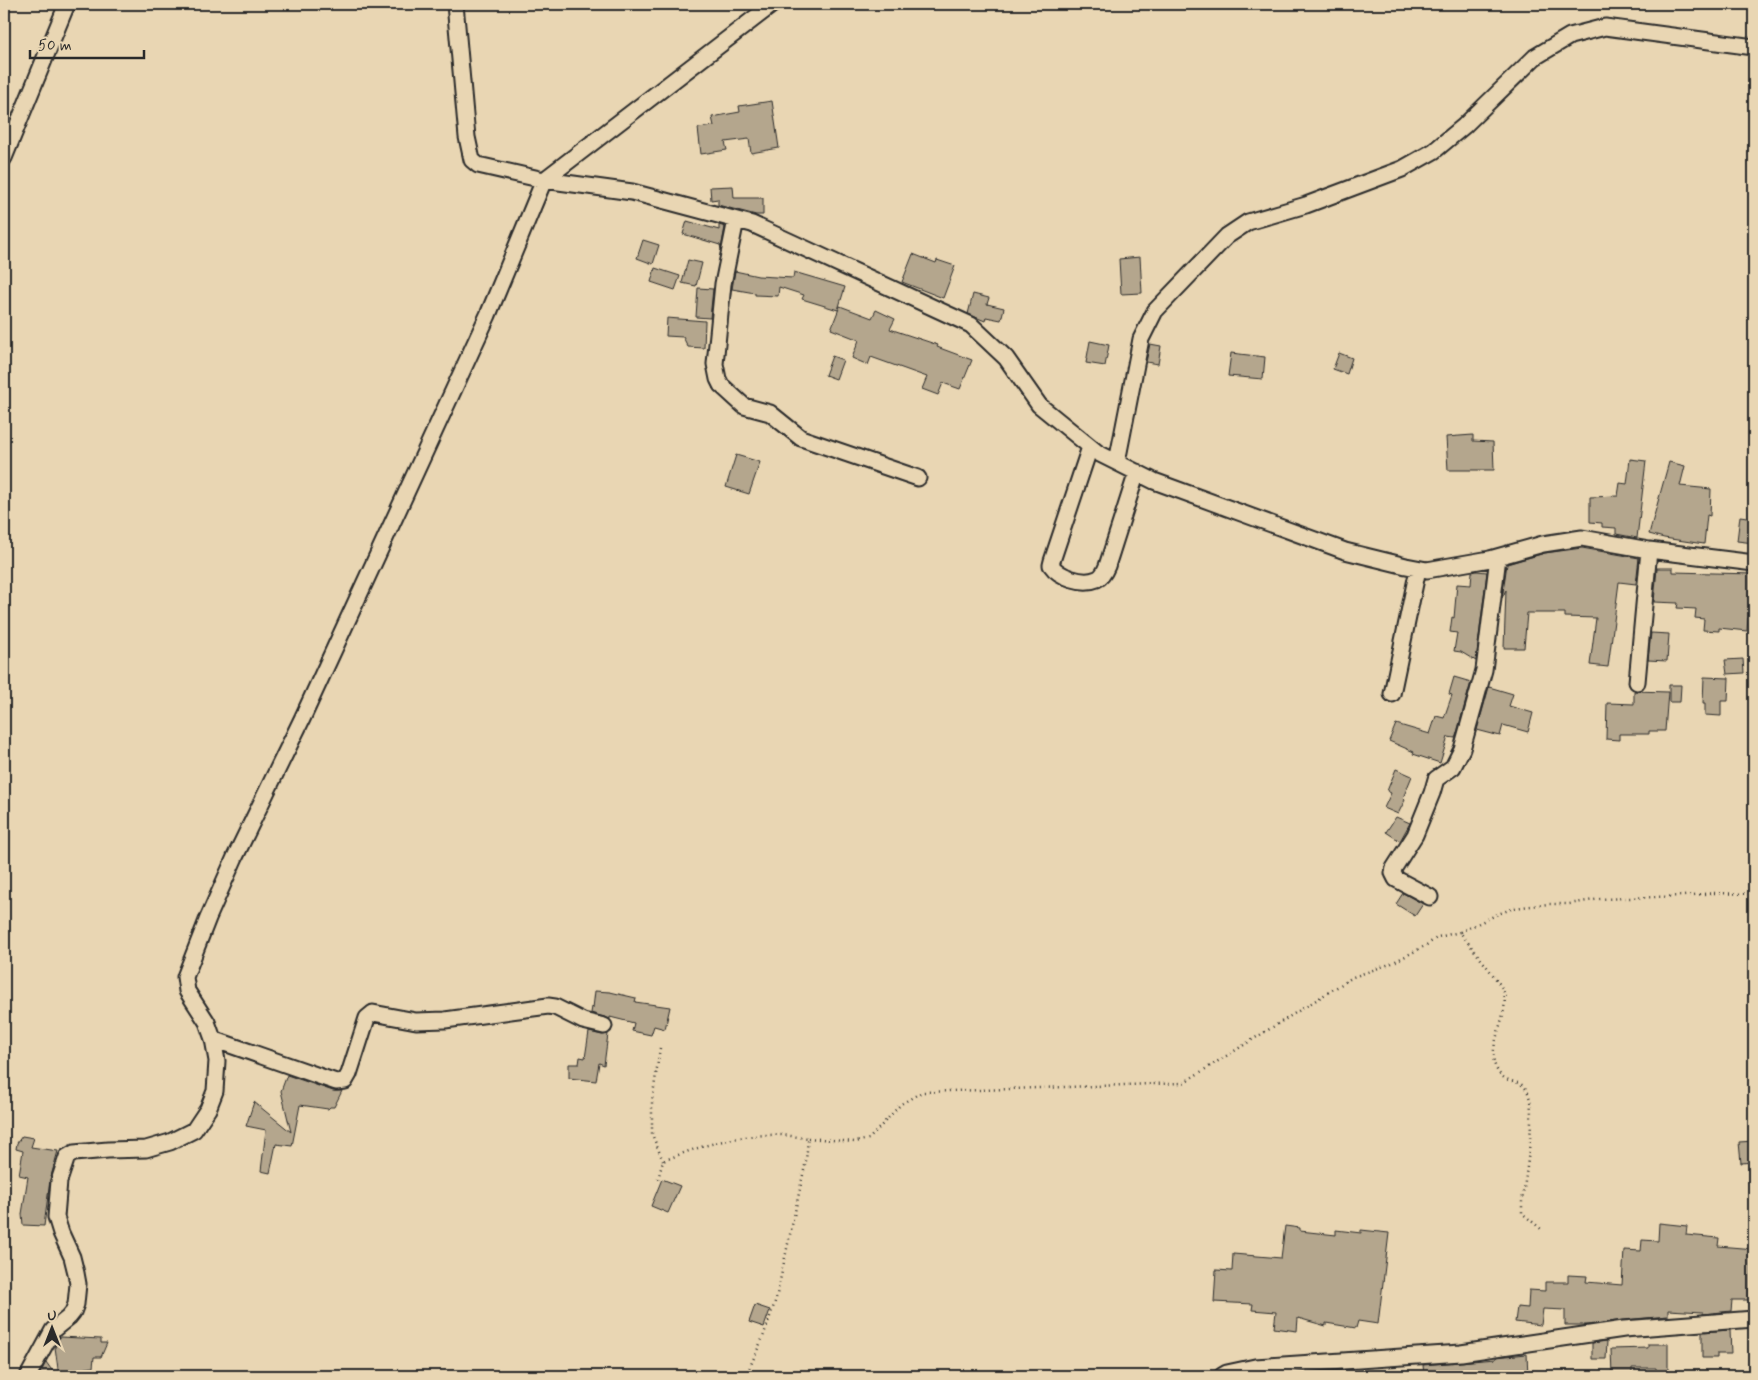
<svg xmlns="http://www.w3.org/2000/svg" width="1758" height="1380" font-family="Mynerve,sans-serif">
<rect width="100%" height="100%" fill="#e9d6b3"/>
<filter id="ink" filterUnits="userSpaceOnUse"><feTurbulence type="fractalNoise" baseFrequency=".02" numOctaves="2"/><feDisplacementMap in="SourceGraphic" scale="10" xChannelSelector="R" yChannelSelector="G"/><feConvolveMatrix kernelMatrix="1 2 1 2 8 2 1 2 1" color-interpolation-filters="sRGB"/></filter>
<g filter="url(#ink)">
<path fill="#b4a68d" stroke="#2b2b2b" d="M 772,101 L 779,148 L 751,153 L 749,139 L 725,142 L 727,150 L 701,154 L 698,128 L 714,126 L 712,117 L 740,112 L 739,106 Z
M 733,186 L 734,198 L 763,198 L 763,215 L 756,215 L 718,205 L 718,199 L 711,200 L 710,187 Z
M 687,221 L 719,230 L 719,225 L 725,227 L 721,249 L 720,245 L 683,234 Z
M 643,240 L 659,245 L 653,264 L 637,258 Z
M 913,254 L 936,263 L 937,260 L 955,266 L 943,298 L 902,282 Z
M 1140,257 L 1142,293 L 1121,294 L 1119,259 Z
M 688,260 L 702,263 L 696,286 L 682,283 Z
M 655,268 L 680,276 L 675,290 L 651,282 Z
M 735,271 L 758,276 L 793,278 L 794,272 L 845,287 L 838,310 L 802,299 L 804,295 L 779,287 L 778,296 L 755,295 L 755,293 L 732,289 Z
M 698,288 L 713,289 L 710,318 L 696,317 Z
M 973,294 L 989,298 L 987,304 L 1004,308 L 1001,320 L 986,317 L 985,321 L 968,314 Z
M 840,306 L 872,318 L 876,310 L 895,319 L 890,329 L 938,345 L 937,347 L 972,360 L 960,389 L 943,383 L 938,395 L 922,389 L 927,377 L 871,357 L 868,365 L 852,358 L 859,340 L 831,329 Z
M 667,318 L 705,321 L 704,348 L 688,347 L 683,337 L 666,336 Z
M 1090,341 L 1109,345 L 1105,366 L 1086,363 Z
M 1150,344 L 1161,346 L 1158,364 L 1146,362 Z
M 1231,353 L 1265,357 L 1263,379 L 1228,376 Z
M 1339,353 L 1352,358 L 1347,374 L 1333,369 Z
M 832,356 L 843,360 L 836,379 L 825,375 Z
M 1473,435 L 1473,441 L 1493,442 L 1494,470 L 1448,470 L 1446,437 Z
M 736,455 L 760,462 L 749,494 L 726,487 Z
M 1630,459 L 1646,461 L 1637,538 L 1616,534 L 1616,528 L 1602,527 L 1602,523 L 1590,522 L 1590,497 L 1618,496 L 1620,483 L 1627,484 Z
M 1669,462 L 1685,466 L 1680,486 L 1711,489 L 1710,516 L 1707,515 L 1704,544 L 1664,538 L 1649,534 Z
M 1740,516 L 1754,518 L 1754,543 L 1737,541 Z
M 1582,548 L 1639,558 L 1636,584 L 1619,582 L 1608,667 L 1590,665 L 1596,618 L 1565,617 L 1565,613 L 1527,613 L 1524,648 L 1504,648 L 1506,590 L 1502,598 L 1507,564 L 1545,553 Z
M 1657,568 L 1673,568 L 1673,572 L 1754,574 L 1754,618 L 1748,618 L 1747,631 L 1719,628 L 1719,631 L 1703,630 L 1704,619 L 1695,618 L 1696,609 L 1677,608 L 1678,603 L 1654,602 Z
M 1477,571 L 1487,572 L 1476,661 L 1461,652 L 1454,651 L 1457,633 L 1450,632 L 1452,617 L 1454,618 L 1457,584 L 1471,585 L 1472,572 Z
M 1651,633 L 1669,634 L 1667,661 L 1648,660 Z
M 1743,659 L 1744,673 L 1727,674 L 1725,660 Z
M 1454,677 L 1471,682 L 1456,736 L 1455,738 L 1448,737 L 1440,763 L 1413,754 L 1414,752 L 1389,741 L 1396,724 L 1430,734 L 1436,716 L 1444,718 L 1452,695 L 1449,694 Z
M 1704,677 L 1729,678 L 1728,701 L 1721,701 L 1721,716 L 1705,715 L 1705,703 L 1703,703 Z
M 1669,685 L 1681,685 L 1680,702 L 1669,702 Z
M 1489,687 L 1513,694 L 1509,706 L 1533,713 L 1528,732 L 1503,725 L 1500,736 L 1477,730 Z
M 1634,691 L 1668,692 L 1665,731 L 1649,731 L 1649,734 L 1619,734 L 1619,740 L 1606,739 L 1607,703 L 1634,704 Z
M 1396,769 L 1412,776 L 1403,798 L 1405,800 L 1398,814 L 1384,808 L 1391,793 L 1387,791 Z
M 1396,817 L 1410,823 L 1400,841 L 1386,832 Z
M 1403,893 L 1423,904 L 1415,916 L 1396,904 Z
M 595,991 L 610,992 L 636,998 L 635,1002 L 670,1007 L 665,1029 L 654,1026 L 651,1035 L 632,1031 L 634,1023 L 610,1017 L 610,1019 L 591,1013 L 592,1007 L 593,1008 Z
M 589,1032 L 602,1035 L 608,1034 L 604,1065 L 599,1063 L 596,1081 L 569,1078 L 569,1064 L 579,1064 L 580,1057 L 585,1058 Z
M 287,1075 L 333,1091 L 342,1091 L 334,1107 L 330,1107 L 328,1109 L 300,1105 L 292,1146 L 276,1144 L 270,1173 L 261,1171 L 266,1130 L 246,1126 L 254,1102 L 291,1132 L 281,1091 Z
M 22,1136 L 34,1138 L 31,1147 L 58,1151 L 50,1180 L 44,1226 L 23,1225 L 22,1214 L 28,1177 L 19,1175 L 23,1151 L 16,1149 L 17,1143 Z
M 1754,1141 L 1754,1162 L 1741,1163 L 1739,1142 Z
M 662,1179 L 680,1186 L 668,1213 L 651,1206 Z
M 1659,1223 L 1687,1226 L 1686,1235 L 1719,1238 L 1718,1246 L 1754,1249 L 1754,1300 L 1732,1300 L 1731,1311 L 1703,1314 L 1703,1312 L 1668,1310 L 1668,1316 L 1623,1320 L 1588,1325 L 1565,1325 L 1565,1310 L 1543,1309 L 1541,1325 L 1515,1322 L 1517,1307 L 1528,1308 L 1529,1290 L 1545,1291 L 1545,1282 L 1568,1282 L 1568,1275 L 1587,1276 L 1586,1282 L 1622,1285 L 1624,1250 L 1641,1251 L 1642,1240 L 1658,1241 Z
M 1285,1226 L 1300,1228 L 1300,1231 L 1336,1235 L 1336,1230 L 1361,1233 L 1361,1230 L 1389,1233 L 1378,1324 L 1358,1321 L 1356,1328 L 1326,1323 L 1326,1326 L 1298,1318 L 1297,1331 L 1274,1328 L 1276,1312 L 1252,1310 L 1253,1304 L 1214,1302 L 1216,1270 L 1232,1271 L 1233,1254 L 1281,1258 Z
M 755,1305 L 770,1310 L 764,1327 L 749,1322 Z
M 1730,1330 L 1731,1354 L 1717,1354 L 1717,1358 L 1702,1358 L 1702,1332 Z
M 60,1337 L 101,1339 L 101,1343 L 107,1343 L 101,1357 L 94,1357 L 93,1367 L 68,1371 L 68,1376 L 59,1376 L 55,1347 Z
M 1607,1341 L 1606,1359 L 1592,1359 L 1592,1343 Z
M 1648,1344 L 1668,1344 L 1668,1376 L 1656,1376 L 1656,1368 L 1632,1368 L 1632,1376 L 1612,1376 L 1611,1349 L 1648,1348 Z
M 1527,1354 L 1528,1376 L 1424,1376 L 1423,1365 L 1496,1359 L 1496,1357 Z
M 46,1362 L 56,1376 L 39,1376 Z"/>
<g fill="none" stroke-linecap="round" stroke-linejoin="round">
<defs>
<path id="minor" d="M 455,4 L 467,137 L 472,160 L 478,165 L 544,180 L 632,192 L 752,224 L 971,325 L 1006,358 L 1039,405 L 1098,453 L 1154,481 L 1345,551 L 1406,566 L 1427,570 L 1490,559 L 1543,544 L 1582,538 L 1649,550 L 1754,563
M 4,158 L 67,4
M 736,220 L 723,284 L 715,364 L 718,379 L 721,385 L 744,406 L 770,413 L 801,438 L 918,478
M 1090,447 L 1052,561 L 1051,565 C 1059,577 1083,585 1097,579 C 1102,577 1105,571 1107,566 L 1137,472
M 1117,462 L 1141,339 L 1155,311 L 1227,236 L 1248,222 L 1306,205 L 1402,169 L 1434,151 L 1464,126 L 1535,57 L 1570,36 L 1605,27 L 1754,47
M 1637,682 L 1649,550
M 1392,694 L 1418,569
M 1430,897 L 1396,879 L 1393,873 L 1394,868 L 1415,835 L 1432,793 L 1436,779 L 1453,767 L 1462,749 L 1484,670 L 1498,557
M 213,1039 L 336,1082 L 345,1081 L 349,1074 L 367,1018 L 373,1013 L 416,1021 L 445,1020 L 548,1006 L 555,1007 L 583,1021 L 604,1026
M 28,1376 L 53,1330 L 69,1317 L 73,1312 L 76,1304 L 78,1284 L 76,1273 L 72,1257 L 61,1233 L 56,1217 L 59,1181 L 67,1157 L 74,1153 L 108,1150 L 146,1149 L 170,1142 L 194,1130 L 208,1109 L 215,1091 L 217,1061 L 213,1039 L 207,1022 L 187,991 L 185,977 L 208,918 L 235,857 L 302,719 L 488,315 L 544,180 L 773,4
M 1222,1376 L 1227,1373 L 1255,1367 L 1461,1353 L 1624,1329 L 1754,1319"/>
</defs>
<use href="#minor" stroke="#2b2b2b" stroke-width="19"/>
<path stroke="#2b2b2b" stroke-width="2.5" stroke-dasharray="1 4" stroke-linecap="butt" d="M 1460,932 L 1498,914 L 1514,908 L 1548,904 L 1569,904 L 1600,899 L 1683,896 L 1714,893 L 1752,894 L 1754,882
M 660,1048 L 652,1101 L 652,1134 L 663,1161
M 808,1138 L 855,1142 L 869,1139 L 901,1104 L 922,1092 L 1183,1083 L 1353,977 L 1390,964 L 1425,946 L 1438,937 L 1460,932 C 1467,942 1503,985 1504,993 C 1509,1017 1486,1047 1496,1068 C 1504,1085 1518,1078 1526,1089 C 1538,1105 1525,1180 1522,1202 L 1522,1213 L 1541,1229
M 658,1179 L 663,1161 C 697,1147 731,1136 769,1135 C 782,1134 795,1137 808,1138 L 806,1161 L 776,1299 L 763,1337 L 746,1376"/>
<use href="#minor" stroke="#e9d6b3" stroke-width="15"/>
</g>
</g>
<rect width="1758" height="1380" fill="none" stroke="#e9d6b3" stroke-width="20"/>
<rect x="10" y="10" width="1738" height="1360" fill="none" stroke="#2b2b2b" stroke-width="2" filter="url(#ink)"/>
<g transform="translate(52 1328)" stroke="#e9d6b3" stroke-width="4" paint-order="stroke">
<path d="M0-4L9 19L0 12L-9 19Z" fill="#2b2b2b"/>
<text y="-8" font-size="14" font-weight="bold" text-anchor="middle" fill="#2b2b2b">U</text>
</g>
<path d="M30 50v8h114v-8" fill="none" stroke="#2b2b2b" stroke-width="2.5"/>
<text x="38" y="50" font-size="15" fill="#2b2b2b" stroke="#e9d6b3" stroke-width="4" paint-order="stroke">50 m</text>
</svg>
